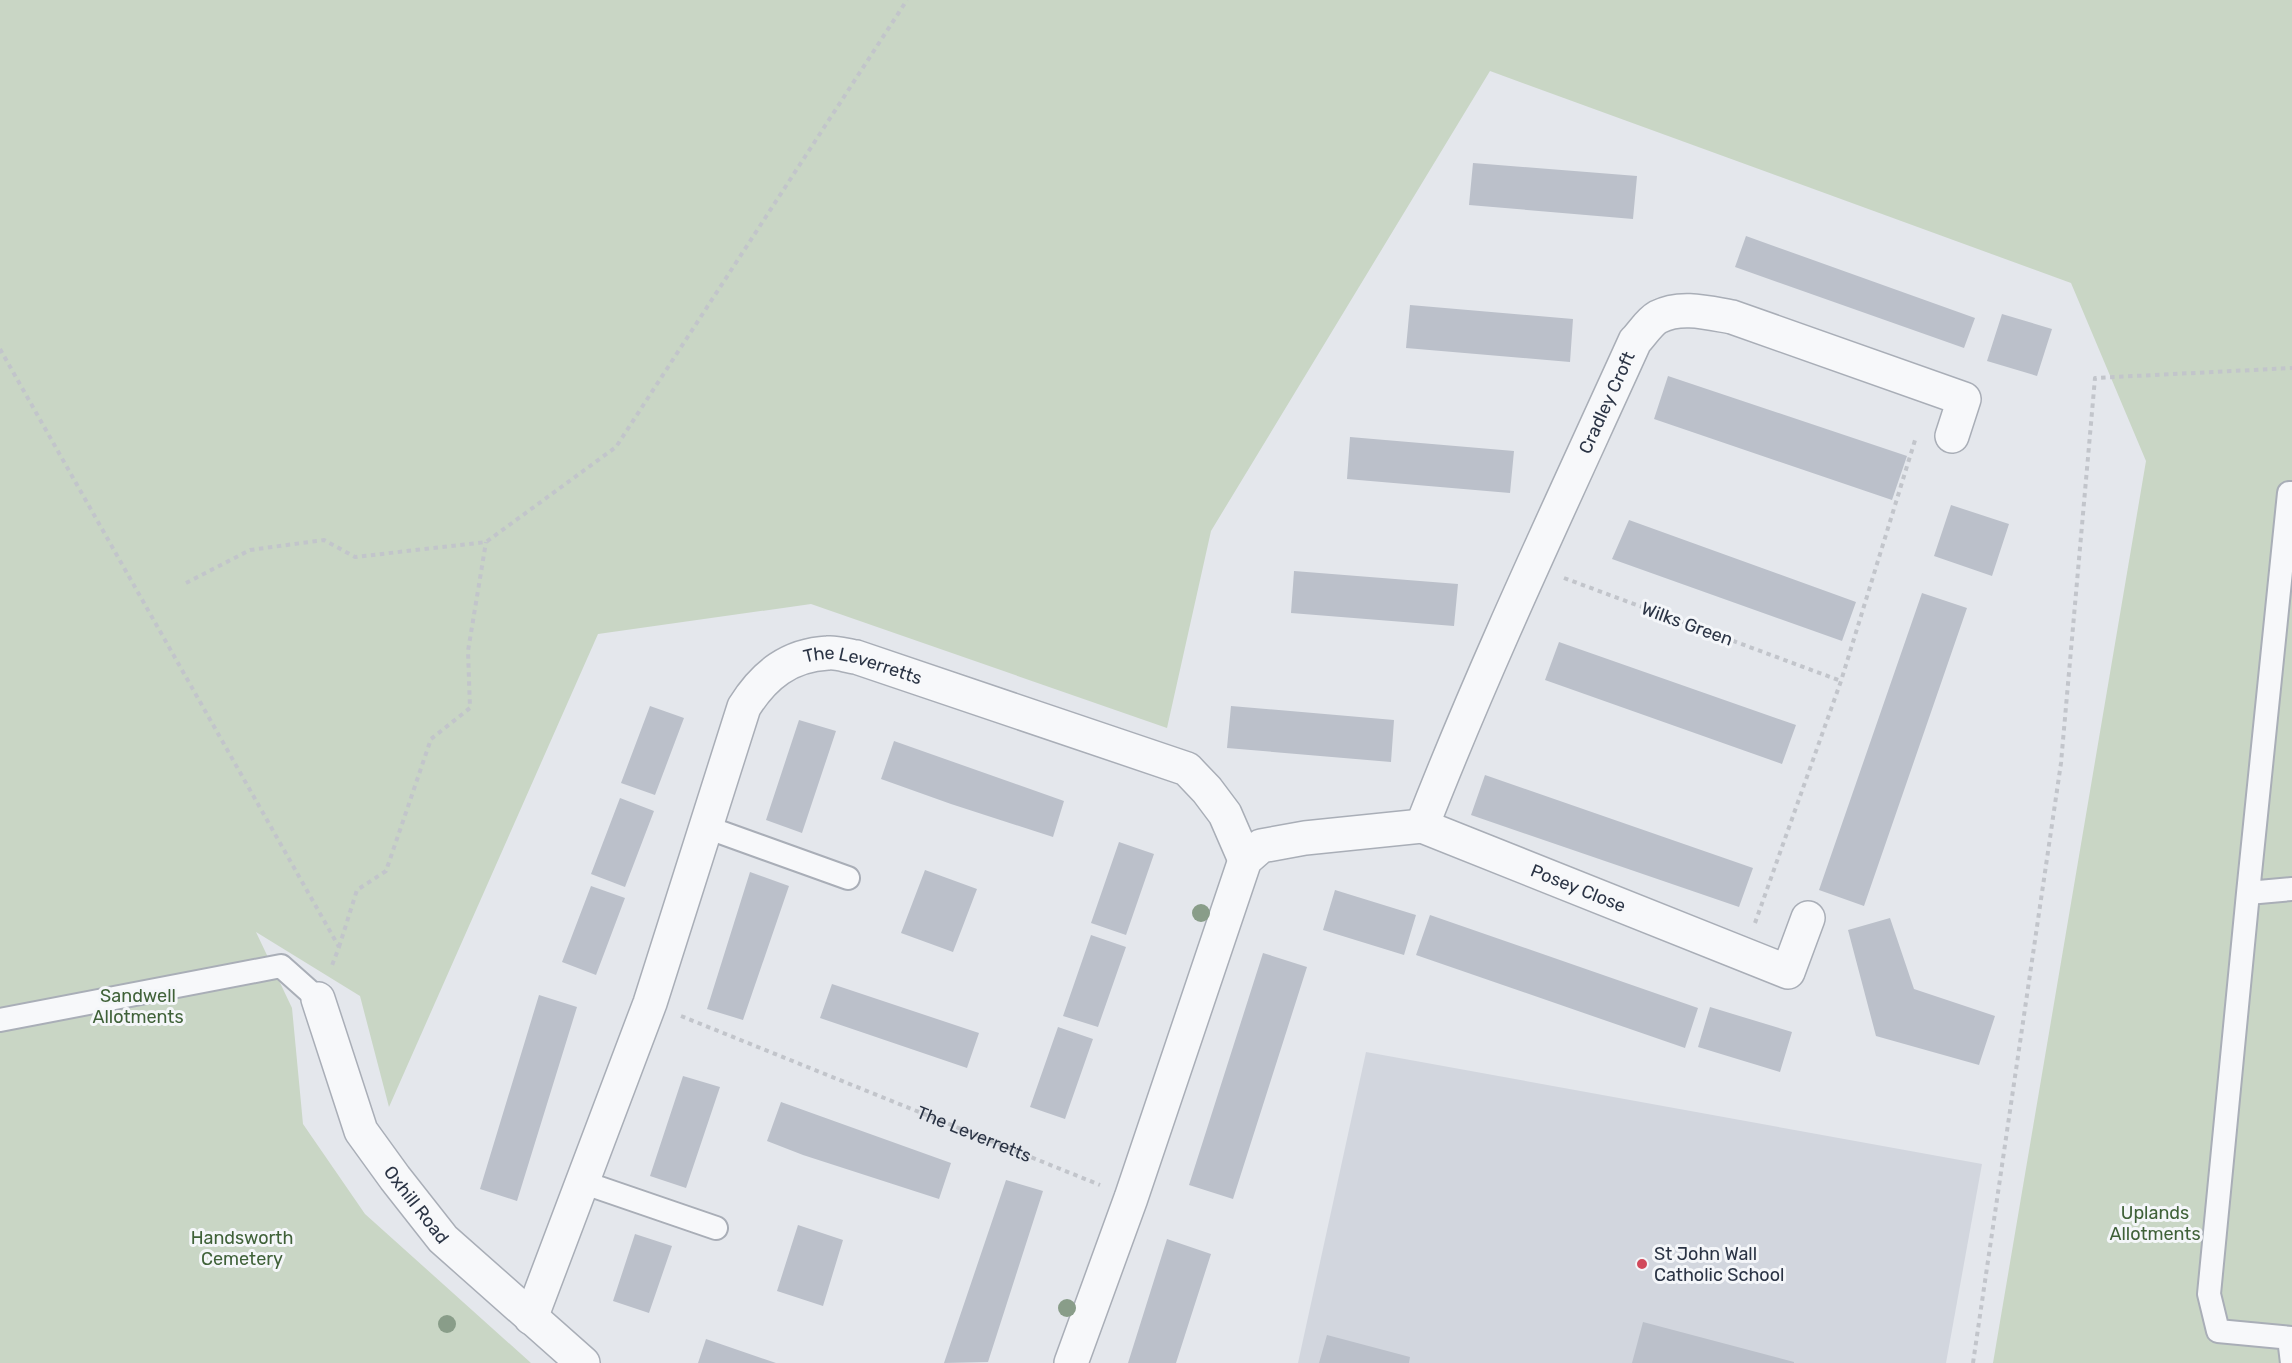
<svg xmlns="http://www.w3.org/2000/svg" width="2292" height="1363" font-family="Rubik,sans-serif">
<rect width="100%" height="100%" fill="#e4e7ec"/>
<path fill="#d2d6de" d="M 1366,1052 L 1982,1164 L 1946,1363 L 1298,1363 Z"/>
<path fill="#c9d6c5" d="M 0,0 L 2292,0 L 2292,1363 L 1993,1363 L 2146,461 L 2071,283 L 1490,71 L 1211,531 L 1167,728 L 811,604 L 598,634 L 389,1107 L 360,996 L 256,932 L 292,1008 L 303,1124 L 365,1214 L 531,1363 L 0,1363 Z"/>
<path fill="#bbc0ca" d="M 1473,163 L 1637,176 L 1633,219 L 1469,205 Z
M 1746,236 L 1975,318 L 1964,348 L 1735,267 Z
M 1410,305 L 1573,319 L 1570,362 L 1406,348 Z
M 2002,314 L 2052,329 L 2037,376 L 1987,361 Z
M 1668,376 L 1907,456 L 1892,500 L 1654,419 Z
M 1350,437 L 1514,451 L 1510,493 L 1347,479 Z
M 1951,505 L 2009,524 L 1992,576 L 1934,556 Z
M 1629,520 L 1856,602 L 1842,641 L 1612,559 Z
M 1294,571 L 1458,584 L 1454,626 L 1291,613 Z
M 1922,593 L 1967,608 L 1864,906 L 1819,890 Z
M 1559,642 L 1796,725 L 1782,764 L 1545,680 Z
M 650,706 L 684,718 L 655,795 L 621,783 Z
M 1231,706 L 1394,720 L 1391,762 L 1227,748 Z
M 799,720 L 836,731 L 802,833 L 766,820 Z
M 894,741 L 1064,801 L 1053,837 L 951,804 L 881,779 Z
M 1485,775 L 1753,868 L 1739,907 L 1471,815 Z
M 620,798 L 654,811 L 625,887 L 591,874 Z
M 1119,842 L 1154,854 L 1126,935 L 1091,923 Z
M 925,870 L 977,889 L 953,952 L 901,933 Z
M 750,872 L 789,886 L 743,1020 L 707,1009 Z
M 591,886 L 625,898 L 596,975 L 562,962 Z
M 1335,890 L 1416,915 L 1404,955 L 1323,930 Z
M 1430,915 L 1698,1008 L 1685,1048 L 1416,955 Z
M 1890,918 L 1914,989 L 1995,1016 L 1979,1065 L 1876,1036 L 1848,930 Z
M 1091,935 L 1126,947 L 1098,1027 L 1063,1016 Z
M 1263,953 L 1307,967 L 1233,1199 L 1189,1185 Z
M 832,984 L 979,1033 L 967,1068 L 820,1018 Z
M 539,995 L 577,1007 L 517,1201 L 480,1189 Z
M 1710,1007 L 1792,1032 L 1780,1072 L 1698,1047 Z
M 1058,1027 L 1093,1039 L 1065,1119 L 1030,1107 Z
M 683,1076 L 720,1087 L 686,1188 L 650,1176 Z
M 781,1102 L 951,1163 L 939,1199 L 803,1155 L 767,1141 Z
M 1006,1180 L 1043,1191 L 988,1362 L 944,1363 Z
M 798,1225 L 843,1240 L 823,1306 L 777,1291 Z
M 635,1234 L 672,1246 L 649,1313 L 613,1301 Z
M 1167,1239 L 1211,1254 L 1176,1363 L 1128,1363 Z
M 1643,1322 L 1794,1362 L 1794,1363 L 1632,1363 Z
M 1327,1335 L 1410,1357 L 1409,1363 L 1319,1363 Z
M 706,1339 L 776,1363 L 698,1363 Z"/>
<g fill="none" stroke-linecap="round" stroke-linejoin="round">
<defs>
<path id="lane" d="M 2292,493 L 2289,493 L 2248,893 L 2209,1294 L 2218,1331 L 2292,1338
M 706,827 L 848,878
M 2248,893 L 2292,889
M 0,1020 L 281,966 L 318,999
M 582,1182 L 716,1228
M 2289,1338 L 2292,1363"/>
<g id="street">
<path id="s2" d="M 1422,826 C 1486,662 1562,502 1635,341 C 1642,334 1649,322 1658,317 C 1681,305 1709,313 1732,317 L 1964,399 L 1952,436"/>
<path id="s3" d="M 318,999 L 361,1131 L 395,1178 L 443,1239 L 583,1363"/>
<path id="s4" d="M 531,1318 L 650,1003 L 744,707 C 764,675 789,655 828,653 C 837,652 847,656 856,657 L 1187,769 L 1207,790 L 1225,814 L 1245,860"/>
<path id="s5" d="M 1071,1363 L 1131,1198 L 1245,860 L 1261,846 L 1305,838 L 1422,826 L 1788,972 L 1808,918"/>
</g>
</defs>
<use href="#lane" stroke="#a9aeb7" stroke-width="26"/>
<use href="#street" stroke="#a9aeb7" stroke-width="36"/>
<g stroke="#c2c5cb" stroke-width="4" stroke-dasharray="4.5 4.5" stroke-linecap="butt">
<path d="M 0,349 L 339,947 L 331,968"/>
<path d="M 1564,578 L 1841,681"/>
<path d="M 186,583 L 250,550 L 324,540 L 355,557 L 486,542 L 616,447 L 907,0"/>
<path d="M 1755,923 L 1841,681 L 1916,437"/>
<path d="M 339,947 L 357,890 L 386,871 L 431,739 L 470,708 L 468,651 L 486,542"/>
<path id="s1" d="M 681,1016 L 1100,1185"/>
<path d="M 1973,1363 L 2061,763 L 2095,378 L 2292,368"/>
</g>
<use href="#lane" stroke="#f7f8fa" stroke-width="22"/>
<use href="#street" stroke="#f7f8fa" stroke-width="33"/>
</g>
<g fill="#899d89">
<circle cx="1201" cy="913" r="9"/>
<circle cx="1067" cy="1308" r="9"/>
<circle cx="447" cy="1324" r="9"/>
</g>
<circle fill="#d1495b" stroke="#f4f6f9" stroke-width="2" cx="1642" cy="1264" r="6"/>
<g text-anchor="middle" stroke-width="6" stroke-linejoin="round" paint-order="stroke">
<g font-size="18" fill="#2b3445" stroke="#f4f6f9">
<text dy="6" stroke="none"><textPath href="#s2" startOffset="462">Cradley Croft</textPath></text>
<text transform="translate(1687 624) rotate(20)" y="6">Wilks Green</text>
<text dy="6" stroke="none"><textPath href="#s4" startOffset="788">The Leverretts</textPath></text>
<text dy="6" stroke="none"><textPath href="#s5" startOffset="884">Posey Close</textPath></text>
<text dy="6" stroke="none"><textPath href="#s1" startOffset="316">The Leverretts</textPath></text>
<text dy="6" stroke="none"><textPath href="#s3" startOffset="231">Oxhill Road</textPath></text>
</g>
<g font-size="18" fill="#3f6138" stroke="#f4f6f9">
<text x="138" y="1002">Sandwell<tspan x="138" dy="21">Allotments</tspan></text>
<text x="2155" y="1219">Uplands<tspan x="2155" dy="21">Allotments</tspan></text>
<text x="242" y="1244">Handsworth<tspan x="242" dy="21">Cemetery</tspan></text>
</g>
<g font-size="18" fill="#2b3445" stroke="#f4f6f9" text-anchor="start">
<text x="1654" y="1260">St John Wall<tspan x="1654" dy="21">Catholic School</tspan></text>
</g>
</g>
</svg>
